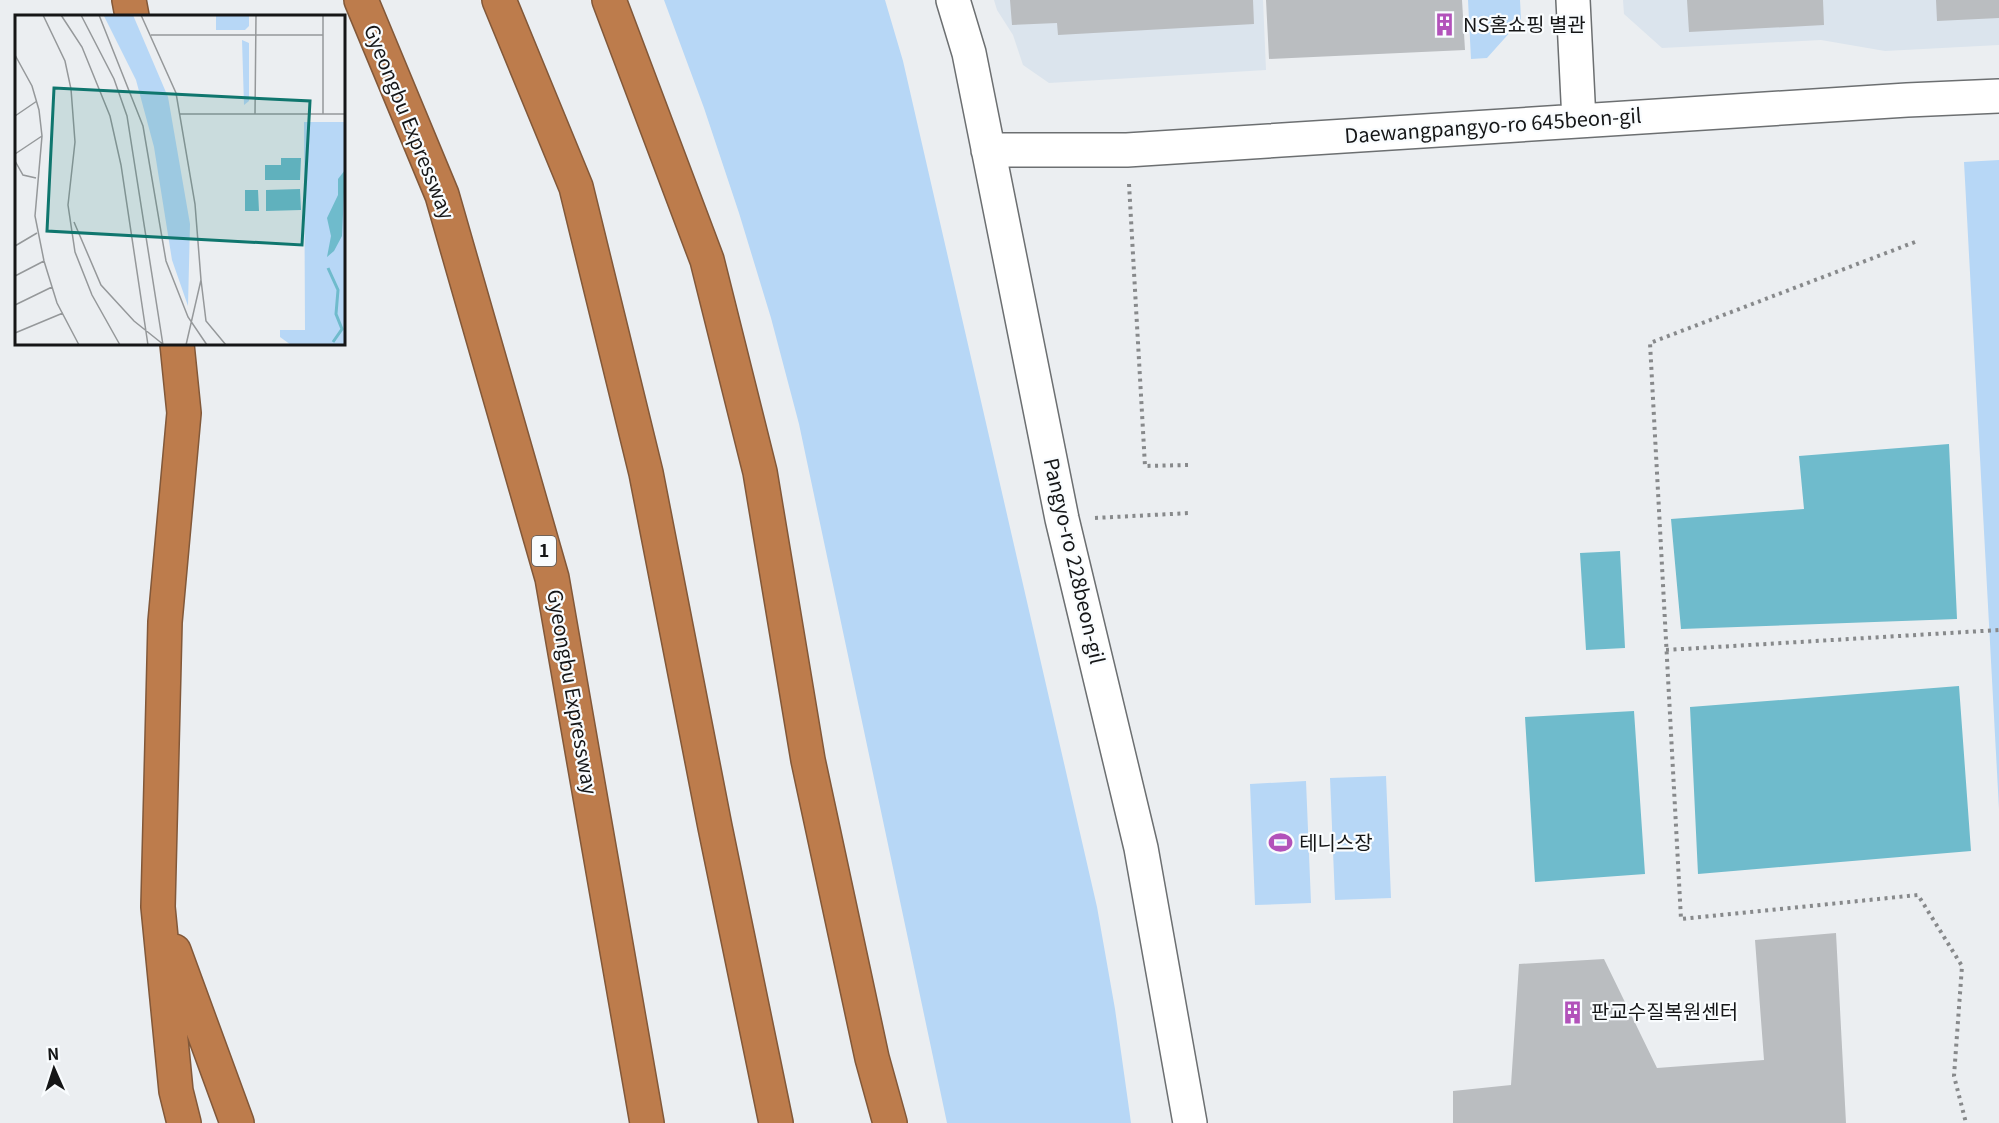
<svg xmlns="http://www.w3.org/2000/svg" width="1999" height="1123" font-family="Georgia,'Noto Sans KR',serif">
<rect width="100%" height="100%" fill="#ebeef1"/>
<path fill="#dbe4ed" d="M 994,0 L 1263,0 L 1266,70 L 1049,83 L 1023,65 L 1013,35 L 997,10 Z
M 1623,0 L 1999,0 L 1999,45 L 1885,51 L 1821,40 L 1662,48 L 1624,14 Z"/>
<path fill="#b7d7f6" d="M 664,0 L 885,0 L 903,61 L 1097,907 L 1115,1009 L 1131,1123 L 947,1123 L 799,424 L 771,318 L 739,213 L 704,108 Z
M 1468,0 L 1520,0 L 1521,20 L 1487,58 L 1471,59 Z
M 1999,160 L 1999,809 L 1964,162 Z
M 1386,776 L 1391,898 L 1335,900 L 1330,778 Z
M 1306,781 L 1311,903 L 1255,905 L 1250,784 Z"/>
<path fill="#6fbbcc" d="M 1949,444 L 1957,619 L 1681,629 L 1671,519 L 1804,509 L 1799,456 Z
M 1620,551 L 1625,648 L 1586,650 L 1580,553 Z
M 1959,686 L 1971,851 L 1698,874 L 1690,707 Z
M 1634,711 L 1645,874 L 1535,882 L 1525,717 Z"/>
<path fill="#babdc0" d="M 1010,0 L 1253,0 L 1254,24 L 1058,35 L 1057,23 L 1012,25 Z
M 1266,0 L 1462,0 L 1465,50 L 1269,59 Z
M 1687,0 L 1823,0 L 1824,25 L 1689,32 Z
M 1936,0 L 1999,0 L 1999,18 L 1937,21 Z
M 1836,933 L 1846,1123 L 1453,1123 L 1453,1091 L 1511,1085 L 1519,964 L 1604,959 L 1657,1068 L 1764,1060 L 1755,940 Z"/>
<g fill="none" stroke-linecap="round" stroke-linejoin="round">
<defs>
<path id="secondary" d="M 953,0 L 969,53 L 1062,519 L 1141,848 L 1190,1123
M 1573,0 L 1579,121
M 988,150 L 1127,150 L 1907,100 L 1999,96"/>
<path id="highway" d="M 129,0 L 132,16
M 361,0 L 442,195 L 552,578 L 647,1123
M 499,0 L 576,187 L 646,473 L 715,827 L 776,1123
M 609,0 L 707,260 L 760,472 L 808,760 L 872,1058 L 890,1123
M 177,344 L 184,413 L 165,622 L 158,907 L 176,1091 L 184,1123
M 174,951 L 237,1123"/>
</defs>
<use href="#secondary" stroke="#6c6f71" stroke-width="36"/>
<use href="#highway" stroke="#825839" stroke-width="36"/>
<path stroke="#87898b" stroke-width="4" stroke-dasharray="3 4.5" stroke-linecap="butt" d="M 1129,184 L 1145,466 L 1188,465
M 1915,242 L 1650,343 L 1681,919 L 1918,895 L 1962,966 L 1954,1076 L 1966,1123
M 1095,518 L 1190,513
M 1666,650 L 1999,630"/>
<use href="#secondary" stroke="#fff" stroke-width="33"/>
<use href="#highway" stroke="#bd7c4c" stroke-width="33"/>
</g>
<defs>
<symbol id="building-bare" viewBox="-9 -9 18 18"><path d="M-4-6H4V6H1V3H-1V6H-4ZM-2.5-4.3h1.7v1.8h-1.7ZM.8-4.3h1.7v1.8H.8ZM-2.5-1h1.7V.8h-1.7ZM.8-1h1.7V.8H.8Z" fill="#b252ba" stroke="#f9fcfe" stroke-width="2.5" paint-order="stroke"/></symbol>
<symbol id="stadium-bare" viewBox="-9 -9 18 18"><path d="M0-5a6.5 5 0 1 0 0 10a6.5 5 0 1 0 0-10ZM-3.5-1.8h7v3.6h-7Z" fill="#b252ba" stroke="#f9fcfe" stroke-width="2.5" paint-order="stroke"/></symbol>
</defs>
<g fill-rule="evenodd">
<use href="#building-bare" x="1428" y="8" width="33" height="33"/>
<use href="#stadium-bare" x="1264" y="826" width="33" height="33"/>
<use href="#building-bare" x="1556" y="996" width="33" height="33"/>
</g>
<g text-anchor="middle" stroke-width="4.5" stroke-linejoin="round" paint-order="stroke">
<rect fill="#f9fcfe" stroke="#595b5c" stroke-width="1.5" x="532" y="536" width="24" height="30" rx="4.5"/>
<g font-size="18" font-weight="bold" fill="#151617">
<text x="544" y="557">1</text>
</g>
<g font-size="20" fill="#151617" stroke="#f9fcfe" text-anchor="start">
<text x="1463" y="32">NS홈쇼핑 별관</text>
<text x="1299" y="850">테니스장</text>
<text x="1591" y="1019">판교수질복원센터</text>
</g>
<g font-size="20" fill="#151617" stroke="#f9fcfe">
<text transform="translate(409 122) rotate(68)" y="7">Gyeongbu Expressway</text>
<text transform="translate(1493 126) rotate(-4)" y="7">Daewangpangyo-ro 645beon-gil</text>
<text transform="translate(1074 561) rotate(77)" y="7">Pangyo-ro 228beon-gil</text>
<text transform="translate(572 692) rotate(80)" y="7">Gyeongbu Expressway</text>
</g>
</g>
<g transform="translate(15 15)">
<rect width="330" height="330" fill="#ebeef1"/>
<path d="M 118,0 L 153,82 L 175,209 L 173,291 L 157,245 L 139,132 L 121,65 L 89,1 ZM 201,0 L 234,0 L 234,11 L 230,15 L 201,15 ZM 227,25 L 234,28 L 234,86 L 229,90 ZM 289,107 L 330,107 L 330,330 L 276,330 L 265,322 L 265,315 L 290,315 Z" fill="#b7d7f6"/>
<path d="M 266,143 L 286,143 L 285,165 L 250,165 L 250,150 L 266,150 ZM 330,155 L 327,221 L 319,236 L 312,242 L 316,221 L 312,203 L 323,180 L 323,164 ZM 285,174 L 286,195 L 251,196 L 251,175 ZM 230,175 L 243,175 L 244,196 L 230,196 Z" fill="#6fbbcc"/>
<path fill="none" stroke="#6fbbcc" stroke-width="3" d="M 313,253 L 323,275 L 321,299 L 327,314 L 318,327"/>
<path fill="none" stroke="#95989a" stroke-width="1.5" d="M 28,0 L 50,46 L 56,74 L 60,127 L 53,190 L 60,237 L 77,280 L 105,330M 46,0 L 67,32 L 95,101 L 106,150 L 133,330M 66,0 L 99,64 L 112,101 L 148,330M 84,0 L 128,111 L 151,246 L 173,302 L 192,330M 126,0 L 161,78 L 180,189 L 186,265 L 171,330M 308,0 L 308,20M 136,20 L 308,20 L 308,99M 0,40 L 17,71 L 24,95 L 27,121 L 20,201 L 29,246 L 42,288 L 64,330M 165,99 L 330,99M 240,99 L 241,0M 0,101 L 22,86M 0,139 L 27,121M 0,146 L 8,160 L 21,163M 59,207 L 86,270 L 119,306 L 149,330M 0,231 L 22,218M 0,261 L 29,246M 186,265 L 191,306 L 211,330M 0,290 L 37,272M 0,318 L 48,298"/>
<path fill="#0f766e" fill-opacity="0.15" stroke="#0f766e" stroke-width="3" d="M 39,73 L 295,86 L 287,230 L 32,216 Z"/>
<rect width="330" height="330" fill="none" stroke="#151617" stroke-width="3"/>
</g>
<g transform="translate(54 1069) rotate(357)" stroke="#f9fcfe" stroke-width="4.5" paint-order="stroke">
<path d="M0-4.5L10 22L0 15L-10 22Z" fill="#151617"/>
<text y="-9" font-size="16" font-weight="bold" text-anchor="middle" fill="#151617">N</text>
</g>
</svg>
